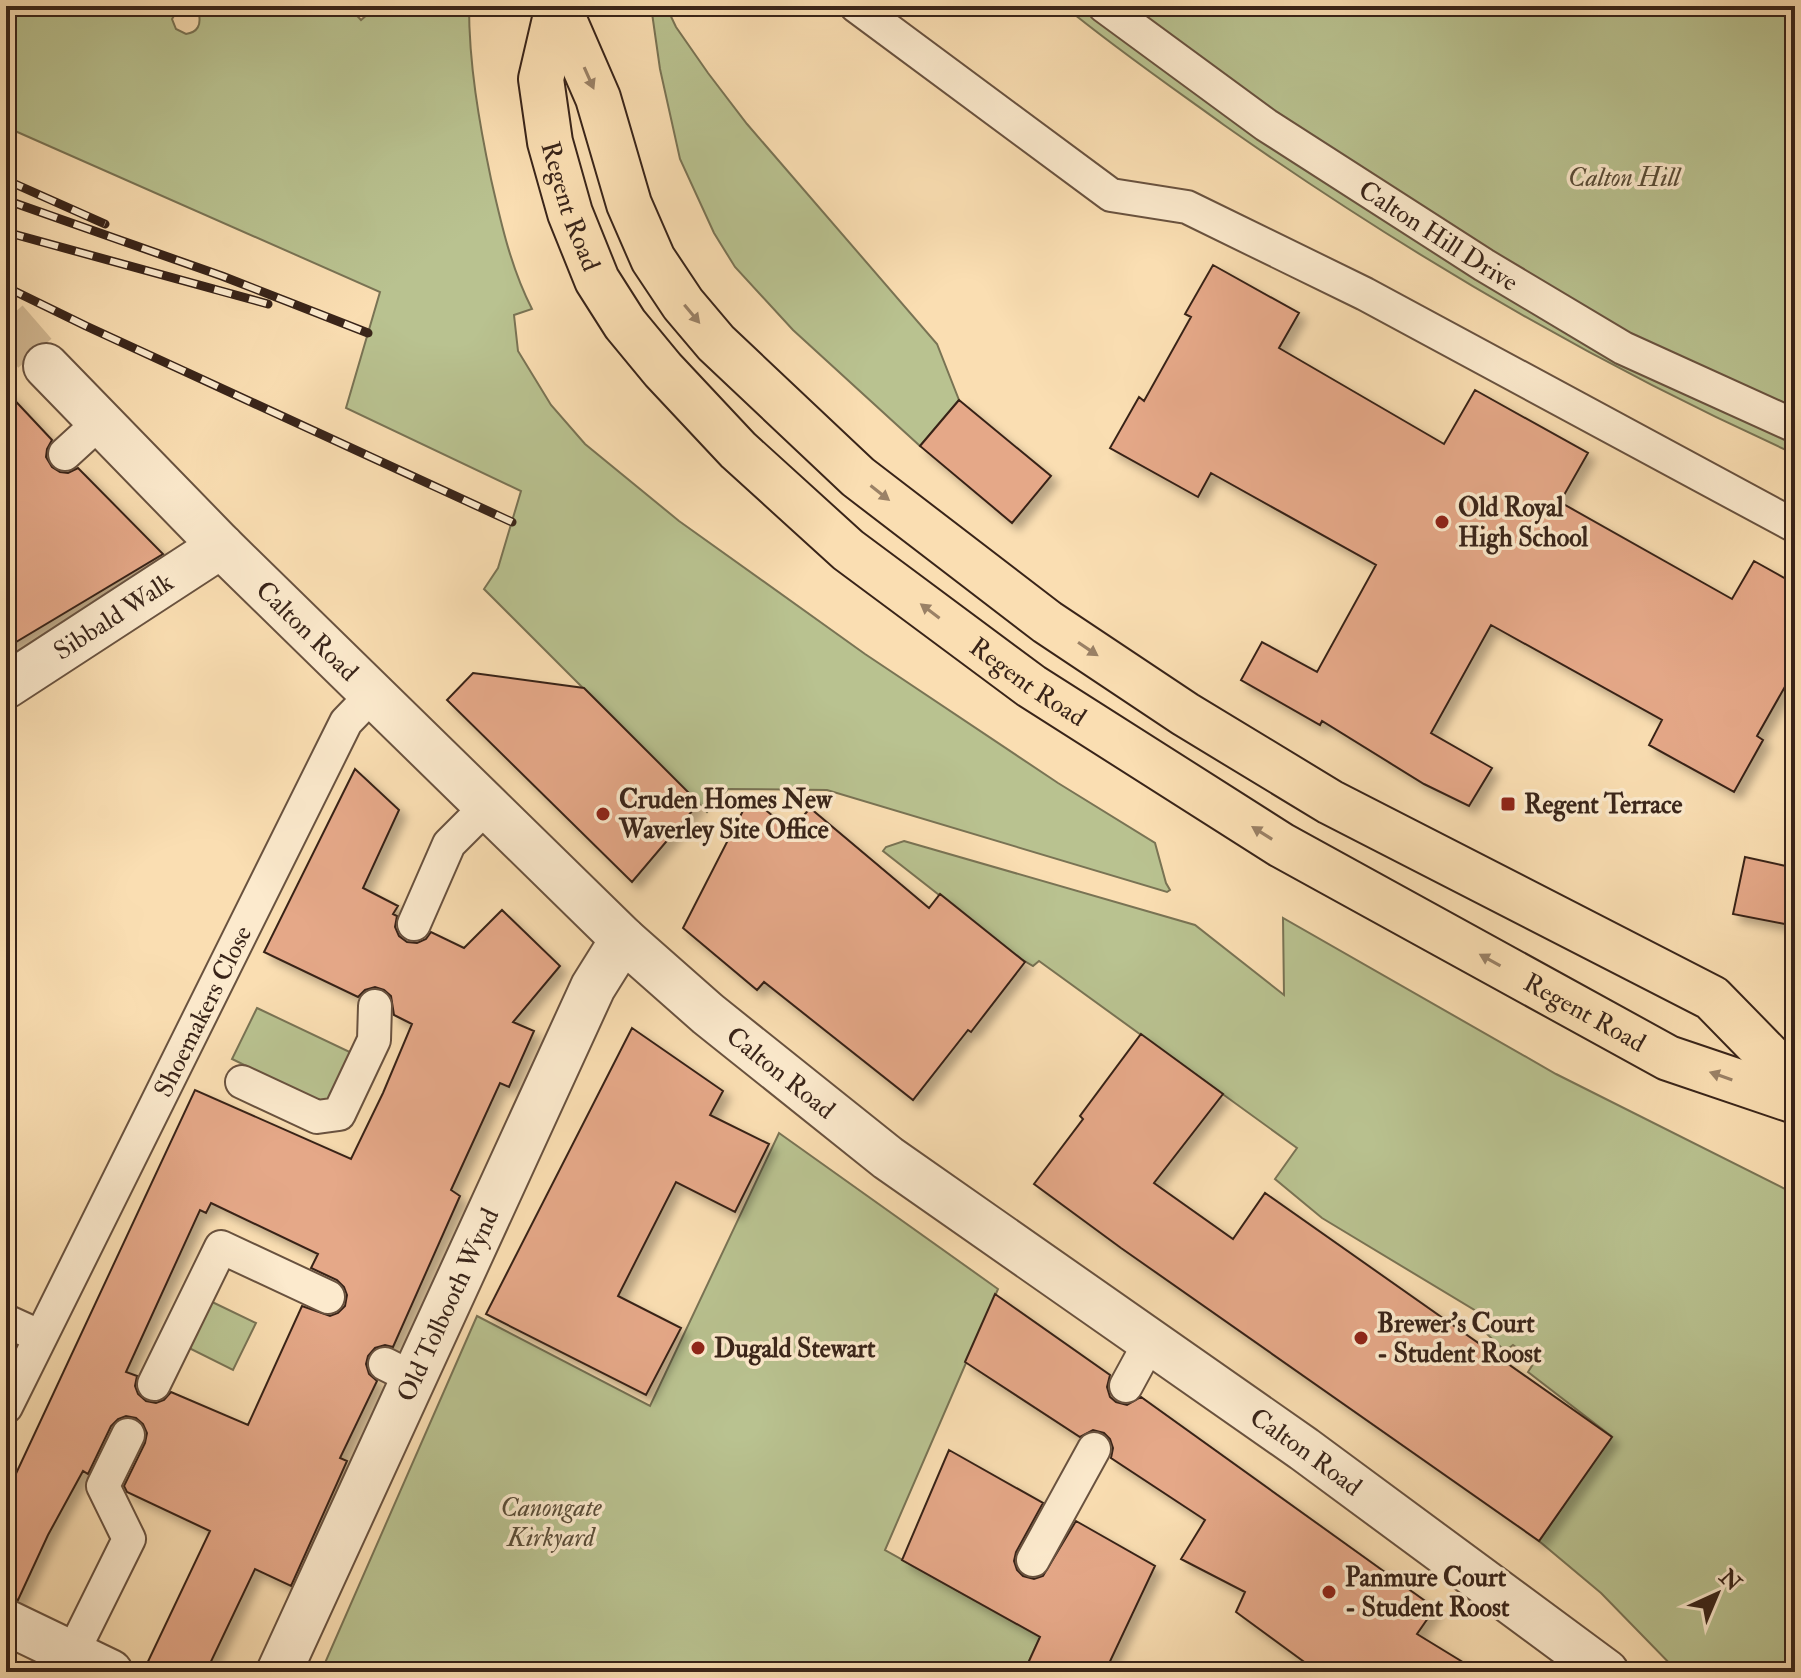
<svg xmlns="http://www.w3.org/2000/svg" width="1801" height="1678" font-family="'IM FELL Double Pica',serif">
<defs>
<filter id="shadow"><feDropShadow dx="7" dy="7" stdDeviation="4" flood-color="#0004"/></filter>
</defs>
<rect width="100%" height="100%" fill="#fadeb2"/>
<filter id="stains"><feTurbulence type="fractalNoise" baseFrequency=".0025" numOctaves="4"/><feColorMatrix values="0 0 0 0 .2 0 0 0 0 .09 0 0 0 0 .02 0 0 0 .5 -.17"/></filter>
<radialGradient id="worn" r=".72"><stop offset=".6" stop-color="#630" stop-opacity="0"/><stop offset="1" stop-color="#630" stop-opacity=".3"/></radialGradient>
<path fill="#b9c290" stroke="#797354" stroke-width="2" d="M 6,6 L 180,6 L 172,19 L 176,29 L 186,34 C 198,32 201,25 199,14 L 351,9 L 361,20 L 377,6 L 469,6 C 469,64 479,122 491,179 C 501,223 511,268 532,309 L 514,315 L 518,351 L 551,405 L 585,444 L 679,521 L 865,654 L 1058,783 L 1155,843 L 1166,883 L 1170,890 L 1167,892 L 827,790 L 728,789 L 707,812 L 484,589 L 498,568 L 521,491 L 346,408 L 380,292 L 6,127 Z
M 651,6 L 666,6 L 676,27 L 708,73 L 747,124 L 937,344 L 959,400 L 920,446 L 793,330 L 735,267 L 714,233 L 680,159 L 660,69 Z
M 1064,6 L 1795,6 L 1795,454 C 1595,364 1403,251 1224,125 C 1170,86 1115,48 1064,6 Z
M 904,841 L 1195,925 L 1284,995 L 1283,918 L 1556,1074 L 1795,1194 L 1795,1672 L 1678,1672 L 1601,1593 L 1539,1541 L 1611,1436 L 1528,1372 L 1535,1361 L 1513,1345 L 1505,1351 L 1487,1334 L 1491,1320 L 1322,1218 L 1275,1179 L 1297,1148 L 1039,961 L 1033,966 L 1021,959 L 883,851 L 886,847 Z
M 257,1008 L 356,1055 L 331,1107 L 232,1059 Z
M 779,1133 L 998,1289 L 885,1550 L 973,1599 L 1042,1633 L 1024,1672 L 321,1672 L 477,1316 L 650,1406 Z
M 206,1299 L 256,1323 L 233,1370 L 183,1345 Z"/>
<path fill="#e5a888" stroke="#392419" stroke-width="2" fill-rule="evenodd" filter="url(#shadow)" d="M 1213,265 L 1299,313 L 1279,348 L 1444,444 L 1475,390 L 1588,453 L 1560,502 L 1732,599 L 1754,561 L 1795,584 L 1795,669 L 1757,736 L 1763,740 L 1734,792 L 1649,745 L 1662,720 L 1491,625 L 1431,733 L 1492,768 L 1469,806 L 1424,784 L 1322,721 L 1320,725 L 1241,680 L 1262,642 L 1317,672 L 1376,565 L 1211,473 L 1198,497 L 1110,448 L 1139,397 L 1144,401 L 1191,317 L 1185,314 Z
M 6,391 L 52,440 L 47,449 L 46,457 L 52,467 L 60,472 L 68,473 L 78,468 L 163,554 L 6,648 Z
M 959,400 L 1051,476 L 1012,523 L 920,446 Z
M 473,673 L 584,688 L 699,803 L 632,882 L 447,700 Z
M 355,769 L 399,810 L 363,888 L 398,906 L 393,914 L 397,916 L 395,927 L 399,936 L 407,942 L 417,943 L 426,939 L 431,932 L 464,948 L 502,910 L 560,966 L 513,1022 L 534,1031 L 509,1087 L 500,1083 L 451,1190 L 460,1196 L 393,1347 L 385,1345 L 375,1348 L 368,1356 L 366,1364 L 369,1374 L 377,1381 L 340,1458 L 347,1461 L 291,1586 L 255,1569 L 206,1672 L 143,1672 L 210,1531 L 127,1492 L 124,1486 L 145,1443 L 147,1433 L 143,1424 L 136,1418 L 126,1416 L 118,1419 L 111,1426 L 88,1474 L 83,1471 L 48,1535 L 18,1600 L 6,1597 L 6,1495 L 195,1090 L 351,1159 L 383,1093 L 412,1024 L 394,1015 L 391,996 L 384,990 L 375,987 L 365,990 L 358,997 L 264,952 ZM 211,1203 L 318,1254 L 311,1268 L 337,1280 L 344,1287 L 347,1295 L 345,1306 L 338,1313 L 330,1316 L 302,1306 L 248,1425 L 171,1392 L 164,1400 L 156,1403 L 146,1401 L 138,1394 L 135,1386 L 137,1376 L 126,1372 L 200,1210 L 206,1213 Z
M 750,797 L 791,831 L 810,808 L 929,908 L 940,894 L 1025,962 L 971,1032 L 968,1030 L 913,1100 L 764,982 L 757,990 L 683,928 Z
M 1745,857 L 1795,868 L 1795,926 L 1733,914 Z
M 632,1028 L 723,1091 L 710,1115 L 769,1144 L 735,1212 L 676,1182 L 618,1296 L 681,1328 L 646,1395 L 486,1314 Z
M 1141,1034 L 1223,1094 L 1154,1183 L 1233,1239 L 1265,1193 L 1612,1437 L 1539,1541 L 1121,1248 L 1034,1184 L 1083,1119 L 1080,1116 Z
M 995,1294 L 1110,1375 L 1107,1387 L 1110,1397 L 1116,1402 L 1127,1405 L 1141,1397 L 1435,1608 L 1417,1634 L 1479,1672 L 1318,1672 L 1236,1612 L 1245,1592 L 1181,1559 L 1205,1520 L 1111,1458 L 1113,1448 L 1110,1439 L 1104,1433 L 1093,1430 L 1080,1437 L 965,1362 Z
M 949,1450 L 1043,1503 L 1016,1552 L 1014,1561 L 1017,1570 L 1023,1576 L 1034,1579 L 1043,1576 L 1076,1521 L 1155,1566 L 1105,1672 L 1024,1672 L 1040,1637 L 902,1560 Z"/>
<g fill="none" stroke-linecap="round" stroke-linejoin="round">
<path stroke="#d3b993" stroke-width="44" stroke-dasharray="44 22" stroke-linecap="butt" d="M 6,320 L 46,366"/>
<defs>
<g id="service">
<path d="M 856,6 L 1111,195 L 1187,207 L 1365,294 L 1795,526"/>
<path id="s1" d="M 1104,6 L 1266,125 L 1484,265 L 1623,348 L 1795,426"/>
<path d="M 65,454 L 100,422"/>
<path d="M 414,924 L 449,844 L 487,806"/>
<path d="M 242,1082 L 317,1117 L 339,1114 L 374,1040 L 375,1006"/>
<path d="M 6,1321 L 39,1336"/>
<path d="M 385,1364 L 413,1378"/>
<path d="M 154,1384 L 221,1247 L 328,1297"/>
<path d="M 1126,1386 L 1151,1340"/>
<path id="s2" d="M 6,1407 L 346,722 L 373,694"/>
<path d="M 1033,1560 L 1094,1449"/>
<path d="M 72,1654 L 129,1539 L 103,1486 L 128,1435"/>
</g>
<g id="pedestrian">
<path id="s3" d="M 6,686 L 221,546"/>
</g>
<g id="minor">
<path id="s4" d="M 46,366 L 221,546 L 487,806 L 623,939 L 708,1014 L 888,1158 L 1304,1449 L 1606,1672"/>
<path d="M 6,1622 L 110,1672"/>
<path id="s5" d="M 279,1672 L 593,987 L 623,939"/>
</g>
<g id="primary">
<path id="s6" d="M 558,6 L 541,79 L 550,142 L 570,213 L 597,280 L 625,324 L 663,370 L 738,450 L 848,550 L 1031,686 L 1281,845 L 1668,1058 L 1795,1101"/>
<path d="M 558,6 L 598,98 L 629,204 L 653,259 L 683,304 L 716,343 L 858,477 L 1047,622 L 1185,714 L 1330,802 L 1712,998 L 1795,1083"/>
</g>
</defs>
<use href="#service" stroke="#69523f" stroke-width="36"/>
<use href="#pedestrian" stroke="#69523f" stroke-width="48"/>
<use href="#minor" stroke="#69523f" stroke-width="48"/>
<use href="#primary" stroke="#392419" stroke-width="48"/>
<use href="#service" stroke="#fceacd" stroke-width="32"/>
<use href="#pedestrian" stroke="#fceacd" stroke-width="44"/>
<use href="#minor" stroke="#fceacd" stroke-width="44"/>
<use href="#primary" stroke="#fadeb2" stroke-width="44"/>
<defs>
<path id="rail" d="M 6,180 L 105,224
M 6,200 L 222,276 L 368,333
M 6,232 L 268,304
M 6,287 L 86,326 L 512,522"/>
</defs>
<use href="#rail" stroke="#392419" stroke-width="9"/>
<use href="#rail" stroke="#fceacd" stroke-width="6" stroke-dasharray="18" stroke-linecap="butt"/>
</g>
<defs><path id="oneway-solid" d="M-6-.8H1V-3.2L6.5 0L1 3.2V.8H-6Z" transform="scale(2)"/></defs>
<g fill="#9a8166">
<use href="#oneway-solid" transform="translate(589 78) rotate(66)"/>
<use href="#oneway-solid" transform="translate(692 314) rotate(50)"/>
<use href="#oneway-solid" transform="translate(880 493) rotate(38)"/>
<use href="#oneway-solid" transform="translate(930 611) rotate(-143)"/>
<use href="#oneway-solid" transform="translate(1088 649) rotate(34)"/>
<use href="#oneway-solid" transform="translate(1262 833) rotate(-148)"/>
<use href="#oneway-solid" transform="translate(1490 960) rotate(-151)"/>
<use href="#oneway-solid" transform="translate(1721 1076) rotate(-161)"/>
</g>
<g fill="#8f2418" stroke="#fceacd" stroke-width="3">
<circle cx="1442" cy="522" r="8"/>
<rect x="1500" y="796" width="16" height="16" rx="4"/>
<circle cx="603" cy="814" r="8"/>
<circle cx="1361" cy="1338" r="8"/>
<circle cx="698" cy="1348" r="8"/>
<circle cx="1329" cy="1592" r="8"/>
</g>
<g text-anchor="middle" stroke-width="7" stroke-linejoin="round" paint-order="stroke">
<g font-size="26" font-style="italic" fill="#594c37" stroke="#fceacd">
<text x="1624" y="186">Calton Hill</text>
<text x="551" y="1516">Canongate<tspan x="551" dy="30">Kirkyard</tspan></text>
</g>
<g font-size="26" fill="#392419" stroke="#fceacd">
<text dy="9" stroke="none"><textPath href="#s6" startOffset="206">Regent Road</textPath></text>
<text dy="9" stroke="none"><textPath href="#s1" startOffset="406">Calton Hill Drive</textPath></text>
<text dy="9" stroke="none"><textPath href="#s3" startOffset="128">Sibbald Walk</textPath></text>
<text dy="9" stroke="none"><textPath href="#s4" startOffset="372">Calton Road</textPath></text>
<text dy="9" stroke="none"><textPath href="#s6" startOffset="878">Regent Road</textPath></text>
<text dy="9" stroke="none"><textPath href="#s2" startOffset="442">Shoemakers Close</textPath></text>
<text dy="9" stroke="none"><textPath href="#s6" startOffset="1526">Regent Road</textPath></text>
<text dy="9" stroke="none"><textPath href="#s4" startOffset="1020">Calton Road</textPath></text>
<text dy="9" stroke="none"><textPath href="#s5" startOffset="404">Old Tolbooth Wynd</textPath></text>
<text dy="9" stroke="none"><textPath href="#s4" startOffset="1668">Calton Road</textPath></text>
</g>
<g font-size="26" font-weight="bold" fill="#392419" stroke="#fceacd" text-anchor="start">
<text x="1458" y="516">Old Royal<tspan x="1458" dy="30">High School</tspan></text>
<text x="619" y="808">Cruden Homes New<tspan x="619" dy="30">Waverley Site Office</tspan></text>
<text x="1524" y="813">Regent Terrace</text>
<text x="1377" y="1332">Brewer’s Court<tspan x="1377" dy="30">- Student Roost</tspan></text>
<text x="714" y="1357">Dugald Stewart</text>
<text x="1345" y="1586">Panmure Court<tspan x="1345" dy="30">- Student Roost</tspan></text>
</g>
</g>
<rect width="1801" height="1678" fill="none" stroke="#fadeb2" stroke-width="32"/>
<rect x="8" y="8" width="1785" height="1662" fill="none" stroke="#392419" stroke-width="4"/>
<rect x="16" y="16" width="1769" height="1646" fill="none" stroke="#392419" stroke-width="2"/>
<g transform="translate(1717 1594) rotate(44)" stroke="#fceacd" stroke-width="6" paint-order="stroke">
<path d="M0-6L14 30L0 20L-14 30Z" fill="#392419"/>
<text y="-12" font-size="22" font-weight="bold" text-anchor="middle" fill="#392419">N</text>
</g>
<rect width="100%" height="100%" filter="url(#stains)"/>
<rect width="100%" height="100%" fill="url(#worn)"/>
</svg>
